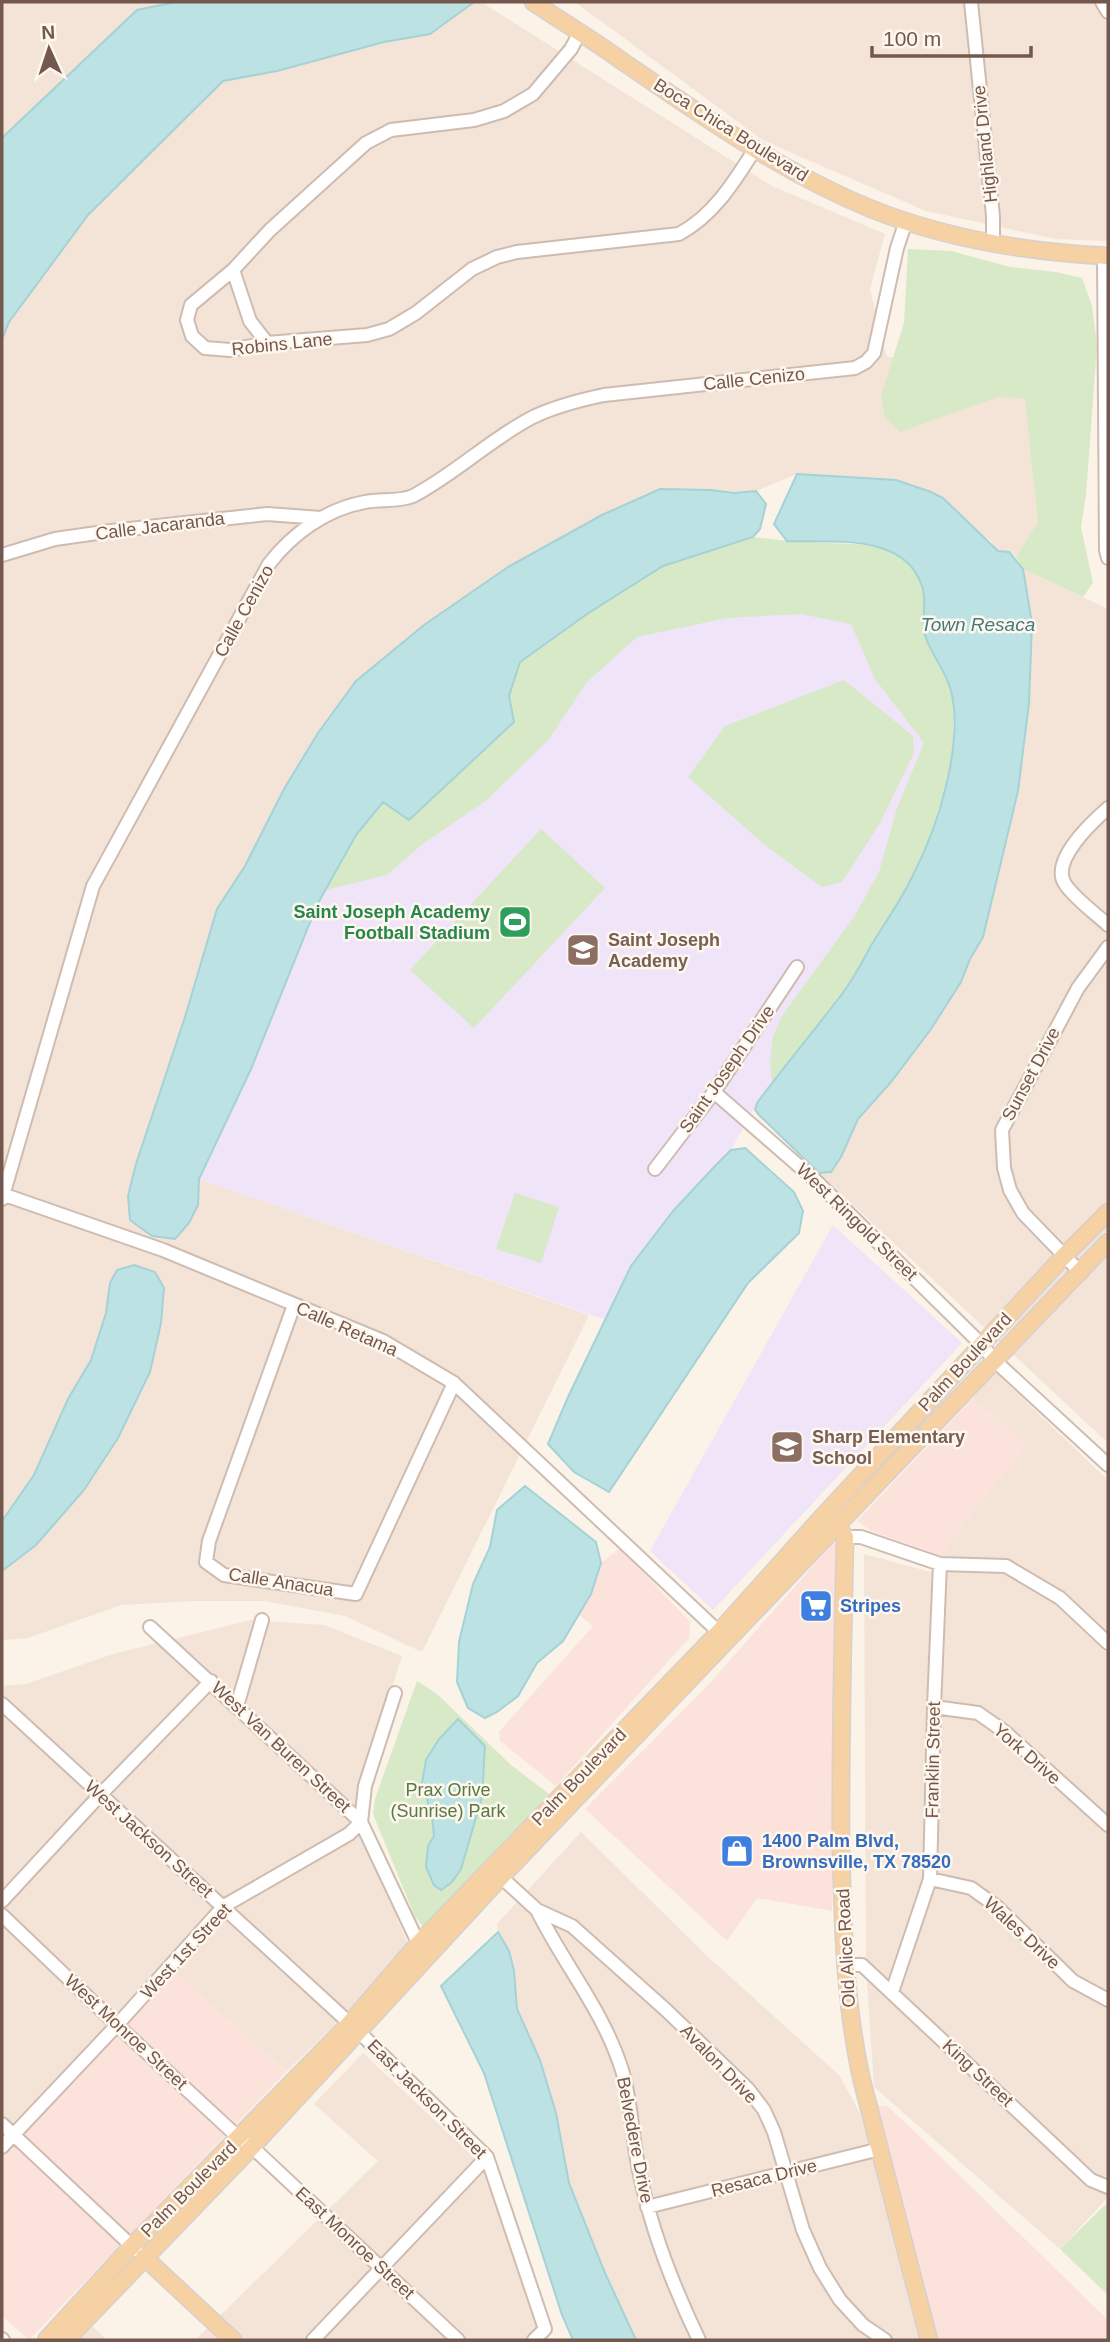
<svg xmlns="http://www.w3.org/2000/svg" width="1110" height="2342" font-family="Arial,sans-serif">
<rect width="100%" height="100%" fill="#fbf2e8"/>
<path fill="#f3e4d7" d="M 2,2 L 176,2 L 137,10 L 2,138 Z
M 474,2 L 481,2 L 772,186 L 885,234 L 870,289 L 887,357 L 1037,364 L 1038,523 L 1016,557 L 1009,552 L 998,551 L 991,541 L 979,533 L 797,474 L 756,491 L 734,493 L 710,490 L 660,489 L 602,515 L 508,567 L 424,625 L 356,681 L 318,733 L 284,789 L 245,866 L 217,909 L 185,1017 L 155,1103 L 198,1205 L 199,1179 L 589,1315 L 422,1652 L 345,1616 L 265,1601 L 194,1601 L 121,1605 L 28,1638 L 2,1640 L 2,339 L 9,322 L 88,215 L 223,81 L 277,71 L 384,42 L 430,34 Z
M 575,2 L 1108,2 L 1108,241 L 1056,239 L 926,211 L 764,141 Z
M 1023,569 L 1108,609 L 1108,1443 L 819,1173 L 831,1172 L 841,1157 L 858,1119 L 891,1082 L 931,1029 L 961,982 L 970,959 L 983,937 L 1018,791 L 1029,703 L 1032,623 Z
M 994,1371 L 1108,1480 L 1108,2197 L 1060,2249 L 874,2087 L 866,1966 L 864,1554 L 938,1574 L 939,1555 L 1026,1445 L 973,1398 Z
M 251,1620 L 324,1625 L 402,1656 L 353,1809 L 410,1950 L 287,2071 L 174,1972 L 2,2152 L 2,1686 L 26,1684 L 113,1654 Z
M 581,1832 L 706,1955 L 840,2076 L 860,2114 L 925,2340 L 636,2340 L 605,2273 L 569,2183 L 556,2113 L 540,2060 L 517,2009 L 514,1971 L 509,1951 L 498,1932 L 497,1924 Z
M 363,2053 L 480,2163 L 547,2340 L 195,2340 L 378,2161 L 314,2104 Z
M 92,2326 L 107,2340 L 78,2340 Z"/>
<path fill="#fbe3dc" d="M 973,1398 L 1026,1445 L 939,1555 L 871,1531 L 857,1521 Z
M 834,1542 L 839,1549 L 832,1911 L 757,1898 L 727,1941 L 585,1809 L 709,1684 Z
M 620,1548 L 690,1622 L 689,1638 L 556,1786 L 500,1741 L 499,1732 L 593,1626 L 579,1615 L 590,1594 L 601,1563 Z
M 174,1971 L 287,2071 L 29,2340 L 2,2316 L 2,2152 Z
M 877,2105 L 887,2106 L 912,2129 L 1108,2320 L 1108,2340 L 935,2340 Z"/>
<path fill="#efe4f8" d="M 753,537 L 787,541 L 953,714 L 805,1039 L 757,1103 L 731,1150 L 674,1210 L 631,1266 L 606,1320 L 199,1179 L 251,1069 L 317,905 L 356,835 L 408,820 Z
M 833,1225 L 962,1343 L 713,1610 L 650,1551 Z"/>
<path fill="#d7e9c7" d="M 908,249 L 951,251 L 1010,267 L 1056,272 L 1082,278 L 1092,306 L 1097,345 L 1086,495 L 1081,527 L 1093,583 L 1083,597 L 1023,569 L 1016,557 L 1038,522 L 1025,398 L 998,397 L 900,432 L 885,418 L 881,396 L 904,323 Z
M 753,537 L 787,541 L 874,545 L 895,551 L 919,577 L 923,588 L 926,605 L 924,632 L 931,652 L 951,689 L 953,714 L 953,761 L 931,833 L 913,876 L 841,996 L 772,1082 L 770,1062 L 773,1036 L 782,1016 L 854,917 L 879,872 L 897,808 L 924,743 L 875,679 L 851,624 L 801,614 L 727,618 L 637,637 L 587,682 L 549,739 L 488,799 L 420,846 L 387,875 L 325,890 L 356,835 L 383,802 L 509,696 L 520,662 L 587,614 L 663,566 Z
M 844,680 L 913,736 L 914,753 L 880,823 L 842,882 L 822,887 L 766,846 L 688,777 L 725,726 Z
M 541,829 L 605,888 L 474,1028 L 410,970 Z
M 515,1193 L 559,1207 L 541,1263 L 496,1249 Z
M 417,1681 L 437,1694 L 511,1765 L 549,1794 L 433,1925 L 423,1926 L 415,1917 L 373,1814 L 375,1799 Z
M 1108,2202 L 1108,2295 L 1060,2249 Z"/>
<path fill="#bde2e4" stroke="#a4d2d6" stroke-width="2" d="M 176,2 L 474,2 L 430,34 L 384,42 L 277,71 L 223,81 L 88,215 L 9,322 L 2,339 L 2,138 L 137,10 Z
M 797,474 L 896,480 L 931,492 L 943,498 L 998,551 L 1009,552 L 1023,569 L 1032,623 L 1029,703 L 1018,791 L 983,937 L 970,959 L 961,982 L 931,1029 L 891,1082 L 858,1119 L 841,1157 L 831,1172 L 819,1173 L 760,1116 L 755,1110 L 757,1103 C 784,1067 812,1033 839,998 C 852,982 862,962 872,944 C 886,921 902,899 913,875 C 938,827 964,745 951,691 C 947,673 932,656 926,638 C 920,622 928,603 922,586 C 904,532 832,543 787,541 L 774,524 Z
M 660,489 L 710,490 L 734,493 L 756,491 L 766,504 L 760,529 L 753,537 L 663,566 L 587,614 L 520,662 L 509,696 L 514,722 L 409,820 L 383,802 L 356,835 L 317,905 L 251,1069 L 199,1179 L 198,1205 L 189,1223 L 175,1239 L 152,1236 L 130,1220 L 128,1196 L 136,1164 L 185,1017 L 217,909 L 245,866 L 284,789 L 318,733 L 356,681 L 424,625 L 508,567 L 602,515 Z
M 745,1148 L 794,1192 L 803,1211 L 799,1233 L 748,1283 L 609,1492 L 574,1472 L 548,1444 L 568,1397 L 631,1266 L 674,1210 L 716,1165 L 731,1150 Z
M 134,1265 L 155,1272 L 164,1288 L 161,1323 L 150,1372 L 118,1438 L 84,1490 L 36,1545 L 2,1571 L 2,1521 L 34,1475 L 68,1399 L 91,1360 L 106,1313 L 110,1283 L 117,1270 Z
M 525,1486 L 596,1542 L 601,1563 L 591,1594 L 563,1641 L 537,1663 L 518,1696 L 497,1712 L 485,1718 L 468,1708 L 457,1682 L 459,1642 L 473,1584 L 490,1547 L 497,1510 Z
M 458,1719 L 485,1746 L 482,1797 L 461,1869 L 452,1882 L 441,1890 L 434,1885 L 426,1867 L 428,1846 L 434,1836 L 432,1816 L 422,1783 L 426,1760 L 439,1739 Z
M 498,1932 L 509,1951 L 514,1971 L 517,2009 L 540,2060 L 556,2113 L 569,2183 L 605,2273 L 636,2340 L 573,2340 L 562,2315 L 484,2073 L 441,1986 Z"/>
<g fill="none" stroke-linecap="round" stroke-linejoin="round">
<defs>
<path id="minor" d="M 971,2 L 993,216 L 993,244
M 1102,2 L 1108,12
M 580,32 L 571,49 L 533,94 L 504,111 L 474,120 L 391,130 L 366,143 L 270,230 L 233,270 L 191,305 L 187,320 L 192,336 L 205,348 L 230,350 L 267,343 L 367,335 L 389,329 L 416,313 L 472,269 L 497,257 L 517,252 L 679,234 C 714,215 734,182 755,149
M 1104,256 L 1106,550 L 1108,558
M 233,270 L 250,321 L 267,343
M 2,555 L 55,539 L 111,531 L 267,514 L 321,518
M 1108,808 C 1092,822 1050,861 1065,884 C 1075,899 1095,913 1108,925
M 714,1092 L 815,1180 L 982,1345 L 994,1360 L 1108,1465
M 655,1169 L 714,1092 L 797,967
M 2,1194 L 163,1250 L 383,1341 L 454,1383 L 723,1636
M 2,1199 L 93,886 L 269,564 C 292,534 326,509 365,502 C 380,499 399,502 413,496 C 455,474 492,438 533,417 C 556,406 580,400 604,395 L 855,368 L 866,362 L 874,353 L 897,248 L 906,221
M 1081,1273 L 1023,1213 L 1010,1190 L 1004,1168 L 1002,1130 L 1078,988 L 1108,947
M 294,1305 L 209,1541 L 206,1562 L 224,1575 L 356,1594 L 454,1383
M 845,1537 L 861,1537 L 940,1564 L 1006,1566 L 1060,1598 L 1108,1643
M 150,1627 L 361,1822 L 421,1949
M 2,1704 L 358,2031 L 487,2157 L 545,2329 L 534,2340
M 237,1706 L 262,1620
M 934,1707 L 978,1713 L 1005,1732 L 1108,1825
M 501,1877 L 537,1910 L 572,1926 L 666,2010 L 748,2089 L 764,2110 L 774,2132 L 803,2230 L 820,2268 L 840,2300 L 863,2325 L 885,2340
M 930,1879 L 971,1888 L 996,1906 L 1073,1981 L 1108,2000
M 2,1901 L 100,1795 L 211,1681
M 537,1910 C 564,1965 603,2010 622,2070 C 632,2104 632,2140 640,2175 C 652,2232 674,2288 699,2340
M 2,1915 L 117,2025 L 239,2138 L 252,2147 L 458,2340
M 846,1965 L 862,1965 L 1091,2180 L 1108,2187
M 892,1992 L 930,1879 L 934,1707 L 940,1564
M 2,2124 L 136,2250
M 2,2147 L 117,2025 L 224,1906 L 349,1834 L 361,1822 L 365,1786 L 395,1693
M 647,2207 L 880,2149
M 2,2339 L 3,2340
M 313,2340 L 487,2157"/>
<path id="major" d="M 533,2 C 563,22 593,40 622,61 C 701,115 780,171 869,208 C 945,239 1027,252 1108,256
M 830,1521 L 837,1524 L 845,1537 C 843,1642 840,1747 841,1852 C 843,1929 845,2006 862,2081 L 929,2340
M 144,2257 L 233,2340
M 46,2340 L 132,2246 L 350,2023 L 418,1944 L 719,1632 L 822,1517 L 1064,1256 L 1108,1212
M 66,2340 L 252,2147 L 501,1877 L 1108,1242"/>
</defs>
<use href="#minor" stroke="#cfbcb1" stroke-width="16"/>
<use href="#major" stroke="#d8d0cd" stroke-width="19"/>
<use href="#minor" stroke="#fff" stroke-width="12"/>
<use href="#major" stroke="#f6d1a4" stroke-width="16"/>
</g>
<defs>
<symbol id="stadium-square" viewBox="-11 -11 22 22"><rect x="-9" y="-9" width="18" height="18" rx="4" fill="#2e9e5b" stroke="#fef7ee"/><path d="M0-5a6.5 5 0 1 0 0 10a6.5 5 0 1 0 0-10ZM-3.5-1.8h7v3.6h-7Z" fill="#fff"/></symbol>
<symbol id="school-square" viewBox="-11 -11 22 22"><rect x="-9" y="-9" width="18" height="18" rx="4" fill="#8d6e63" stroke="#fef7ee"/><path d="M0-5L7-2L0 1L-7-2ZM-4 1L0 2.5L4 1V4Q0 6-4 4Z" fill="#fff"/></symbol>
<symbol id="supermarket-square" viewBox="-11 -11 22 22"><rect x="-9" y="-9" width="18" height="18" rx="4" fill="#3f7fe0" stroke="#fef7ee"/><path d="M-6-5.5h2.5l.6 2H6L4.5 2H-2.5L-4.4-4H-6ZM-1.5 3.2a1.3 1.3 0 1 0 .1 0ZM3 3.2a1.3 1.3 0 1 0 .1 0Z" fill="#fff"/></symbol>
<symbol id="shop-square" viewBox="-11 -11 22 22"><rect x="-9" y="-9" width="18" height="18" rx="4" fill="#3f7fe0" stroke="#fef7ee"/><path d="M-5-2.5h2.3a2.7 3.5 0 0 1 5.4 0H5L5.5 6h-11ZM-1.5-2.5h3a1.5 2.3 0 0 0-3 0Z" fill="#fff"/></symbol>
</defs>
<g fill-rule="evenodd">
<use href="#stadium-square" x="496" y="903" width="38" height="38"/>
<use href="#school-square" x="564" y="931" width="38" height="38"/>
<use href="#school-square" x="768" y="1428" width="38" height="38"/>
<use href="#supermarket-square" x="797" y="1587" width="38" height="38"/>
<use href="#shop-square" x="718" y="1832" width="38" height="38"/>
</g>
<g text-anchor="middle" stroke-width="5" stroke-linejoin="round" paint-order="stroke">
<g font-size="18" fill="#75584d" stroke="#fef7ee">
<text transform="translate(731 130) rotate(32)" y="6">Boca Chica Boulevard</text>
<text transform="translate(985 144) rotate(-96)" y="6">Highland Drive</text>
<text transform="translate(282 344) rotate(-6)" y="6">Robins Lane</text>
<text transform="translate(754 379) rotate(-6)" y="6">Calle Cenizo</text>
<text transform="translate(160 526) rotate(-7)" y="6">Calle Jacaranda</text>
<text transform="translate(244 611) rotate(-61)" y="6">Calle Cenizo</text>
<text transform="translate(727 1069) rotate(-55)" y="6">Saint Joseph Drive</text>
<text transform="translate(1031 1074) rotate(-62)" y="6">Sunset Drive</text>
<text transform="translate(857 1222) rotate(44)" y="6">West Ringold Street</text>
<text transform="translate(347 1329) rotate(24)" y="6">Calle Retama</text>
<text transform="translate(965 1362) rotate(-47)" y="6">Palm Boulevard</text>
<text transform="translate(281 1582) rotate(9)" y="6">Calle Anacua</text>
<text transform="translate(281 1747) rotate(43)" y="6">West Van Buren Street</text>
<text transform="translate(1027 1754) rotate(41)" y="6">York Drive</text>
<text transform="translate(933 1760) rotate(-89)" y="6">Franklin Street</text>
<text transform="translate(579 1777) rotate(-46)" y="6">Palm Boulevard</text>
<text transform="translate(149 1839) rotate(42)" y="6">West Jackson Street</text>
<text transform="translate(1022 1933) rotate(43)" y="6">Wales Drive</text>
<text transform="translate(846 1948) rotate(-93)" y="6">Old Alice Road</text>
<text transform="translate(186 1951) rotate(-47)" y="6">West 1st Street</text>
<text transform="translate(126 2032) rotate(43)" y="6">West Monroe Street</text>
<text transform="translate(719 2064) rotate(46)" y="6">Avalon Drive</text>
<text transform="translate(978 2073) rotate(43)" y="6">King Street</text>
<text transform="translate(427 2099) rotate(45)" y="6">East Jackson Street</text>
<text transform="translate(635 2140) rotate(79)" y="6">Belvedere Drive</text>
<text transform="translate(764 2178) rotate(-14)" y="6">Resaca Drive</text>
<text transform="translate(189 2189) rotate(-45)" y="6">Palm Boulevard</text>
<text transform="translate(355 2243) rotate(43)" y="6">East Monroe Street</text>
</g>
<g font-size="18" font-weight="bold" fill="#27864d" stroke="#fef7ee" text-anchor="end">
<text x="490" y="918">Saint Joseph Academy<tspan x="490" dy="21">Football Stadium</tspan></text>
</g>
<g font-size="18" font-weight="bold" fill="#785e54" stroke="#fef7ee" text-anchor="start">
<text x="608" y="946">Saint Joseph<tspan x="608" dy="21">Academy</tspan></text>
<text x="812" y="1443">Sharp Elementary<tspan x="812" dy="21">School</tspan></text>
</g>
<g font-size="18" font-weight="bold" fill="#366cbe" stroke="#fef7ee" text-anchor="start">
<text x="840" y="1612">Stripes</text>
<text x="762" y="1847">1400 Palm Blvd,<tspan x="762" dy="21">Brownsville, TX 78520</tspan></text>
</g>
<g font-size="18" fill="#597945" stroke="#fef7ee">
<text x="448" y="1796">Prax Orive<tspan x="448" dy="21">(Sunrise) Park</tspan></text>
</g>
<g font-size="19" font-style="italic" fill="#447b7f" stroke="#fef7ee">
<text x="978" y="631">Town Resaca</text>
</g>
</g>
<rect width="1110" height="2342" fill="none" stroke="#75584d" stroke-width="7"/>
<g transform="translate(49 49) rotate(357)" stroke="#fef7ee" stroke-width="5" paint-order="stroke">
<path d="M0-5L12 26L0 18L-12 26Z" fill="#75584d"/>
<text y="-10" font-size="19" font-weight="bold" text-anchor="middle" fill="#75584d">N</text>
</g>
<path d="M872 46v10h159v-10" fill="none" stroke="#75584d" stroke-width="3.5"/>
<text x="883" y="46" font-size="21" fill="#75584d" stroke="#fef7ee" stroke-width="5" paint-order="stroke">100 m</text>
</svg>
